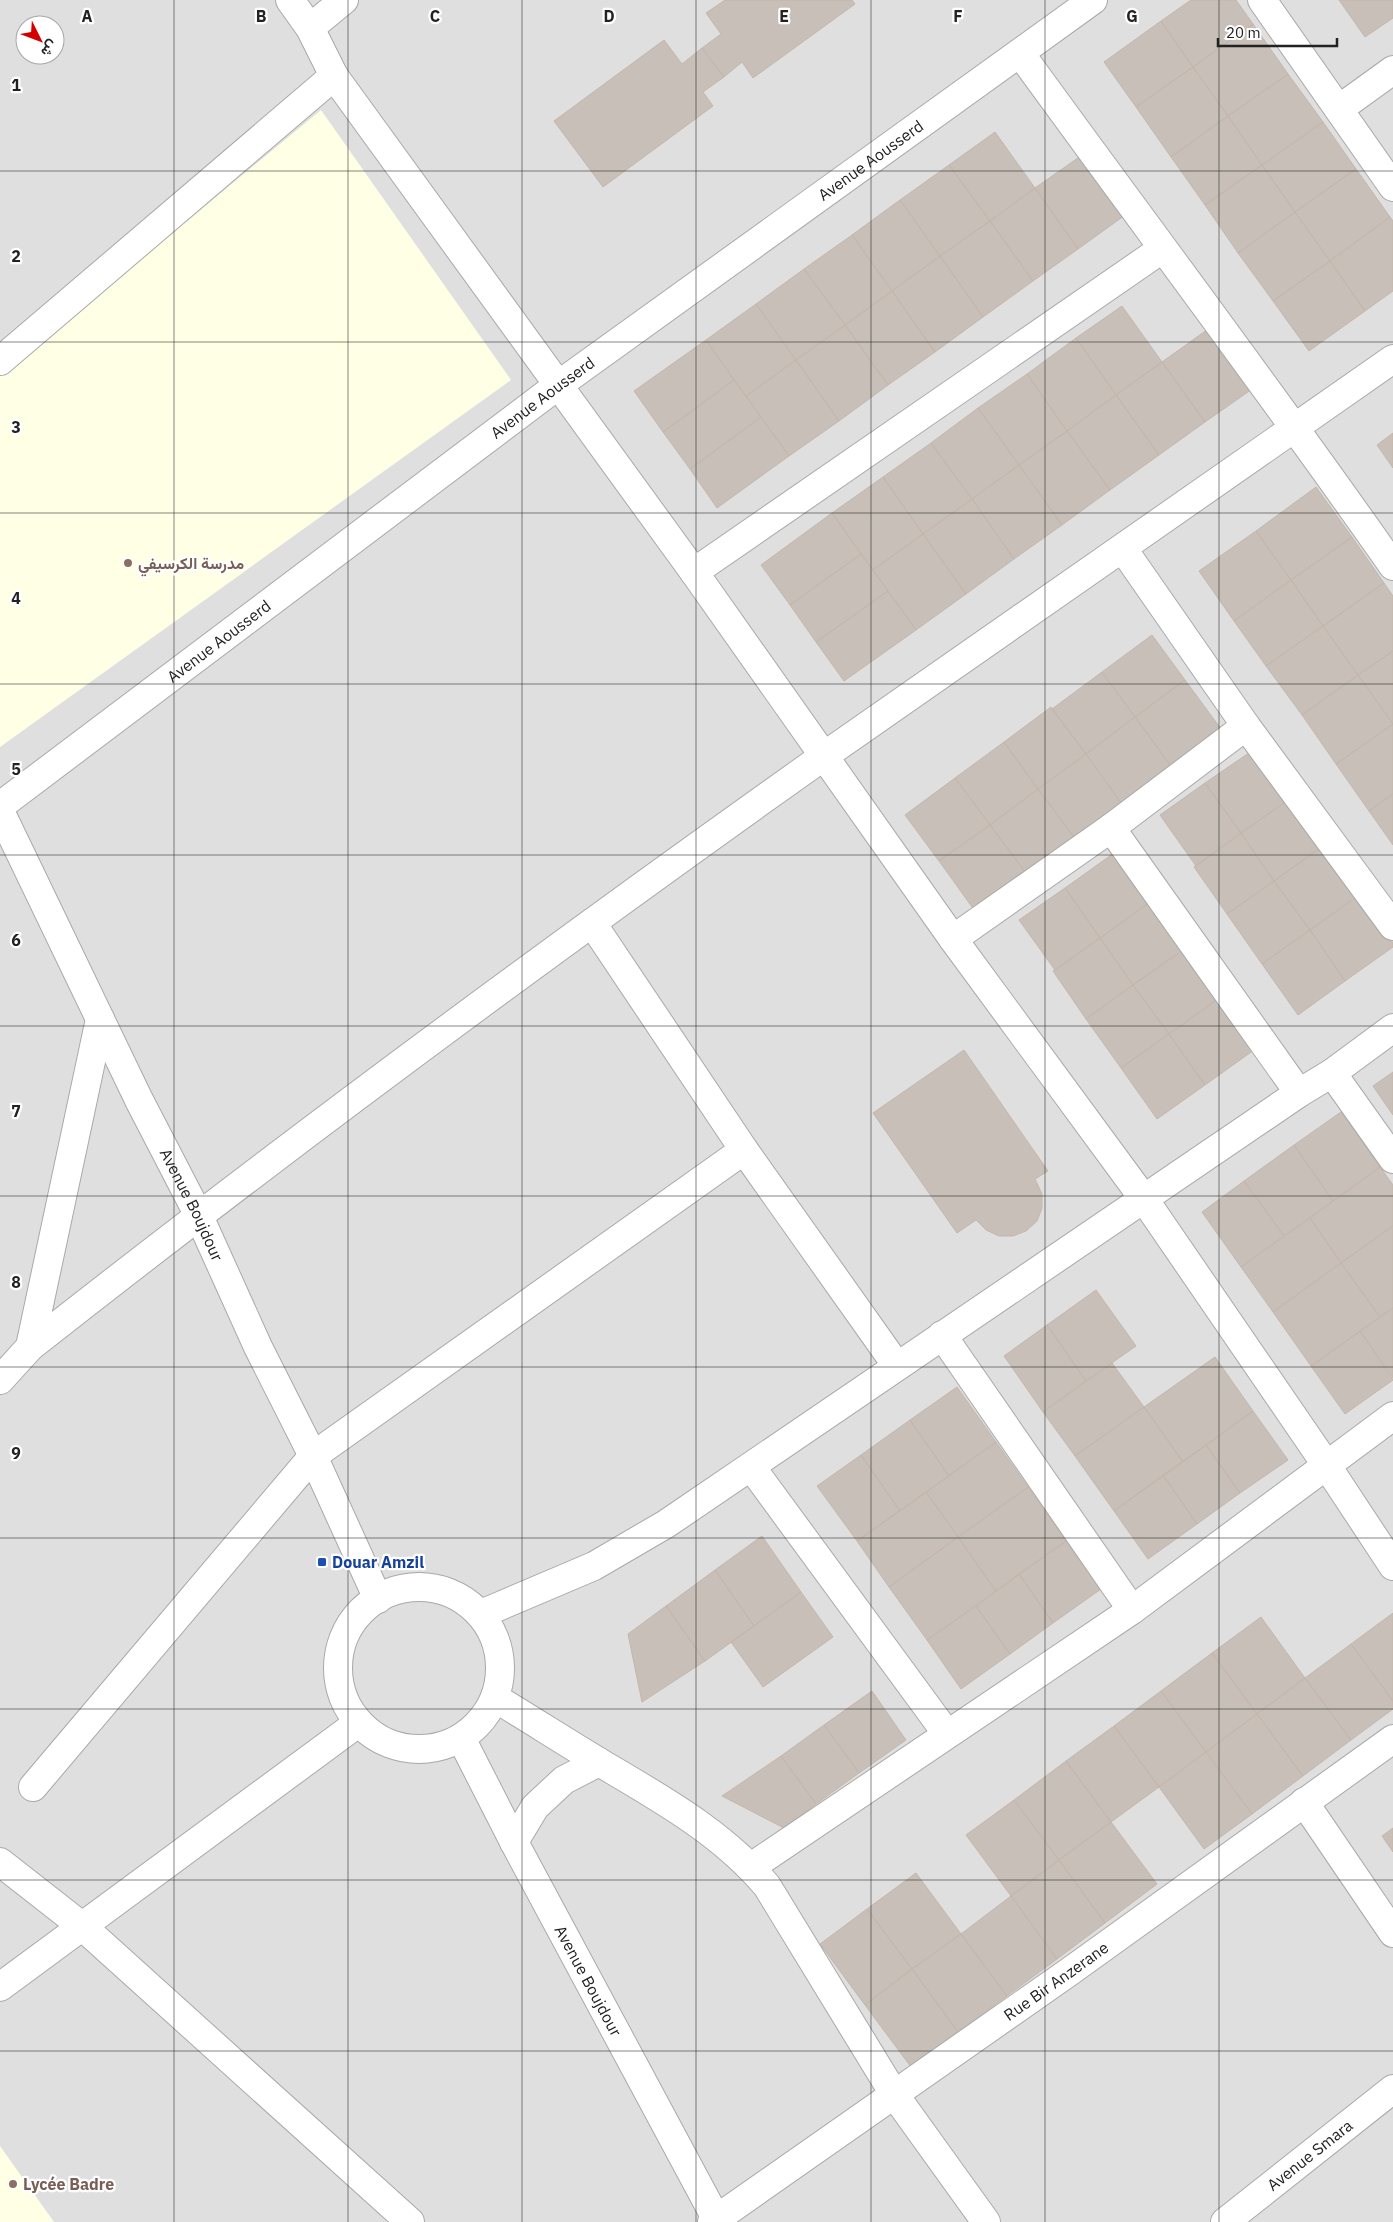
<svg xmlns="http://www.w3.org/2000/svg" width="1393" height="2222" font-family="'IBM Plex Sans',Vazirmatn,sans-serif">
<rect width="100%" height="100%" fill="#f2efe9"/>
<path fill="#e0dfdf" fill-rule="evenodd" d="M 0,0 L 1393,0 L 1393,2222 L 0,2222 ZM 25,25 L 55,25 L 55,55 L 25,55 Z"/>
<path fill="#ffffe5" d="M 321,110 L 511,380 L 0,747 L 0,376 Z
M 0,2146 L 54,2222 L 0,2222 Z"/>
<path fill="#c7bfb8" stroke="#c4b6ab" d="M 725,0 L 852,0 L 855,4 L 753,78 L 742,62 L 724,77 L 702,48 L 721,34 L 706,13 Z
M 1191,0 L 1236,0 L 1253,24 L 1193,67 L 1161,21 Z
M 1339,0 L 1393,0 L 1393,18 L 1365,37 Z
M 1161,21 L 1193,67 L 1136,107 L 1104,62 Z
M 1253,24 L 1288,74 L 1228,116 L 1193,67 Z
M 664,40 L 682,64 L 702,48 L 724,77 L 703,92 L 713,106 L 603,187 L 554,121 Z
M 1193,67 L 1228,116 L 1171,157 L 1136,107 Z
M 1288,74 L 1323,122 L 1262,165 L 1228,116 Z
M 1228,116 L 1262,165 L 1205,205 L 1171,157 Z
M 1323,122 L 1356,169 L 1295,212 L 1262,165 Z
M 995,132 L 1035,188 L 990,221 L 949,165 Z
M 1085,153 L 1128,213 L 1078,249 L 1035,188 Z
M 949,165 L 990,221 L 940,256 L 900,200 Z
M 1262,165 L 1295,212 L 1238,253 L 1205,205 Z
M 1356,169 L 1390,217 L 1330,261 L 1295,212 Z
M 1035,188 L 1078,249 L 1033,281 L 990,221 Z
M 900,200 L 940,256 L 892,291 L 852,235 Z
M 1295,212 L 1330,261 L 1273,301 L 1238,253 Z
M 1390,217 L 1393,221 L 1393,291 L 1365,311 L 1330,261 Z
M 990,221 L 1033,281 L 983,317 L 940,256 Z
M 852,235 L 892,291 L 845,325 L 804,269 Z
M 940,256 L 983,317 L 935,352 L 892,291 Z
M 1330,261 L 1365,311 L 1309,351 L 1273,301 Z
M 804,269 L 845,325 L 796,360 L 756,304 Z
M 892,291 L 935,352 L 888,385 L 845,325 Z
M 756,304 L 796,360 L 746,396 L 706,340 Z
M 1122,306 L 1162,362 L 1116,395 L 1076,338 Z
M 845,325 L 888,385 L 839,421 L 796,360 Z
M 1211,327 L 1255,387 L 1205,422 L 1162,362 Z
M 1076,338 L 1116,395 L 1067,431 L 1027,374 Z
M 706,340 L 734,380 L 663,432 L 634,391 Z
M 796,360 L 839,421 L 789,456 L 746,396 Z
M 1162,362 L 1205,422 L 1159,455 L 1116,395 Z
M 1027,374 L 1067,431 L 1019,465 L 978,408 Z
M 734,380 L 761,417 L 690,469 L 663,432 Z
M 1116,395 L 1159,455 L 1110,490 L 1067,431 Z
M 978,408 L 1019,465 L 972,499 L 931,443 Z
M 761,417 L 789,456 L 717,508 L 690,469 Z
M 1067,431 L 1110,490 L 1062,525 L 1019,465 Z
M 1393,433 L 1393,468 L 1377,445 Z
M 931,443 L 972,499 L 923,534 L 883,477 Z
M 1019,465 L 1062,525 L 1014,559 L 972,499 Z
M 883,477 L 923,534 L 873,570 L 832,513 Z
M 1316,487 L 1352,537 L 1291,580 L 1256,531 Z
M 972,499 L 1014,559 L 966,594 L 923,534 Z
M 832,513 L 861,554 L 790,605 L 761,565 Z
M 1256,531 L 1291,580 L 1234,621 L 1199,571 Z
M 923,534 L 966,594 L 916,630 L 873,570 Z
M 1352,537 L 1384,583 L 1323,626 L 1291,580 Z
M 861,554 L 888,591 L 816,642 L 790,605 Z
M 1291,580 L 1323,626 L 1266,666 L 1234,621 Z
M 1384,583 L 1393,596 L 1393,651 L 1358,675 L 1323,626 Z
M 888,591 L 916,630 L 844,681 L 816,642 Z
M 1323,626 L 1358,675 L 1302,715 L 1266,666 Z
M 1152,635 L 1185,680 L 1135,717 L 1102,672 Z
M 1393,651 L 1393,724 L 1358,675 Z
M 1102,672 L 1135,717 L 1086,754 L 1052,709 Z
M 1358,675 L 1393,724 L 1336,764 L 1302,715 Z
M 1185,680 L 1221,729 L 1171,766 L 1135,717 Z
M 1051,707 L 1086,754 L 1038,789 L 1004,742 Z
M 1135,717 L 1171,766 L 1121,803 L 1086,754 Z
M 1393,724 L 1393,794 L 1369,811 L 1336,764 Z
M 1004,742 L 1038,789 L 990,825 L 955,778 Z
M 1256,748 L 1291,798 L 1241,833 L 1205,783 Z
M 1086,754 L 1121,803 L 1074,837 L 1038,789 Z
M 955,778 L 990,825 L 939,861 L 905,815 Z
M 1205,783 L 1241,833 L 1196,866 L 1160,815 Z
M 1038,789 L 1074,837 L 1026,873 L 990,825 Z
M 1393,794 L 1393,845 L 1369,811 Z
M 1291,798 L 1324,845 L 1274,881 L 1241,833 Z
M 990,825 L 1026,873 L 975,911 L 939,861 Z
M 1241,833 L 1274,881 L 1227,914 L 1194,867 Z
M 1324,845 L 1359,895 L 1310,930 L 1274,881 Z
M 1114,853 L 1150,902 L 1100,938 L 1065,888 Z
M 1274,881 L 1310,930 L 1262,964 L 1227,914 Z
M 1065,888 L 1100,938 L 1055,970 L 1019,920 Z
M 1359,895 L 1393,943 L 1393,947 L 1345,981 L 1310,930 Z
M 1150,902 L 1183,950 L 1133,985 L 1100,938 Z
M 1310,930 L 1345,981 L 1298,1015 L 1262,964 Z
M 1100,938 L 1133,985 L 1086,1019 L 1053,971 Z
M 1183,950 L 1218,999 L 1169,1034 L 1133,985 Z
M 1133,985 L 1169,1034 L 1121,1068 L 1086,1019 Z
M 1218,999 L 1254,1050 L 1205,1085 L 1169,1034 Z
M 1169,1034 L 1205,1085 L 1157,1119 L 1121,1068 Z
M 964,1050 L 1048,1171 L 1035,1179 L 1042,1194 L 1042,1208 L 1037,1221 L 1026,1231 L 1013,1236 L 999,1236 L 986,1230 L 976,1220 L 957,1233 L 873,1113 Z
M 1393,1072 L 1393,1115 L 1373,1086 Z
M 1341,1112 L 1380,1167 L 1333,1201 L 1294,1145 Z
M 1294,1145 L 1333,1201 L 1284,1236 L 1244,1181 Z
M 1380,1167 L 1393,1185 L 1393,1226 L 1341,1263 L 1310,1218 Z
M 1244,1181 L 1284,1236 L 1241,1267 L 1202,1212 Z
M 1310,1218 L 1341,1263 L 1273,1312 L 1241,1267 Z
M 1393,1226 L 1393,1308 L 1380,1317 L 1341,1263 Z
M 1341,1263 L 1380,1317 L 1311,1366 L 1273,1312 Z
M 1096,1290 L 1136,1346 L 1086,1381 L 1047,1325 Z
M 1393,1308 L 1393,1378 L 1360,1331 Z
M 1047,1325 L 1086,1381 L 1043,1412 L 1004,1356 Z
M 1360,1331 L 1393,1380 L 1345,1414 L 1311,1366 Z
M 1215,1357 L 1253,1411 L 1183,1462 L 1144,1407 Z
M 1112,1363 L 1144,1407 L 1075,1456 L 1043,1412 Z
M 957,1387 L 996,1442 L 949,1476 L 910,1420 Z
M 1144,1407 L 1183,1462 L 1114,1511 L 1075,1456 Z
M 1253,1411 L 1288,1460 L 1240,1493 L 1206,1445 Z
M 910,1420 L 949,1476 L 900,1511 L 861,1455 Z
M 996,1442 L 1028,1487 L 958,1537 L 926,1492 Z
M 1206,1445 L 1240,1493 L 1197,1524 L 1163,1475 Z
M 861,1455 L 900,1511 L 857,1541 L 817,1486 Z
M 1163,1475 L 1197,1524 L 1148,1559 L 1114,1511 Z
M 1028,1487 L 1066,1541 L 996,1591 L 958,1537 Z
M 926,1492 L 958,1537 L 889,1587 L 857,1541 Z
M 762,1536 L 801,1592 L 754,1626 L 715,1570 Z
M 958,1537 L 996,1591 L 927,1640 L 889,1587 Z
M 1066,1541 L 1101,1589 L 1053,1623 L 1019,1574 Z
M 715,1570 L 754,1626 L 705,1661 L 666,1606 Z
M 1019,1574 L 1053,1623 L 1010,1654 L 976,1606 Z
M 801,1592 L 833,1637 L 763,1687 L 731,1642 Z
M 666,1606 L 705,1661 L 642,1702 L 628,1634 Z
M 976,1606 L 1010,1654 L 961,1689 L 927,1640 Z
M 1393,1613 L 1393,1701 L 1351,1644 Z
M 1261,1617 L 1305,1678 L 1257,1714 L 1212,1653 Z
M 1351,1644 L 1393,1701 L 1393,1709 L 1351,1740 L 1305,1678 Z
M 1212,1653 L 1257,1714 L 1206,1752 L 1161,1691 Z
M 1305,1678 L 1351,1740 L 1303,1776 L 1257,1714 Z
M 872,1691 L 906,1740 L 859,1773 L 824,1725 Z
M 1161,1691 L 1206,1752 L 1159,1787 L 1114,1726 Z
M 1257,1714 L 1303,1776 L 1252,1814 L 1206,1752 Z
M 824,1725 L 859,1773 L 816,1804 L 781,1756 Z
M 1114,1726 L 1159,1787 L 1111,1822 L 1066,1761 Z
M 1206,1752 L 1252,1814 L 1204,1849 L 1159,1787 Z
M 781,1756 L 816,1804 L 784,1828 L 722,1796 Z
M 1066,1761 L 1111,1822 L 1059,1860 L 1014,1800 Z
M 1014,1800 L 1059,1860 L 1011,1896 L 966,1835 Z
M 1111,1822 L 1157,1884 L 1105,1923 L 1059,1860 Z
M 1393,1828 L 1393,1852 L 1382,1836 Z
M 1059,1860 L 1105,1923 L 1057,1959 L 1011,1896 Z
M 916,1873 L 961,1934 L 912,1969 L 867,1909 Z
M 1011,1896 L 1057,1959 L 1007,1996 L 961,1934 Z
M 867,1909 L 912,1969 L 865,2005 L 820,1944 Z
M 961,1934 L 1007,1996 L 958,2032 L 912,1969 Z
M 912,1969 L 958,2032 L 911,2067 L 865,2005 Z"/>
<g fill="none" stroke-linecap="round" stroke-linejoin="round">
<defs>
<g id="minor">
<path d="M 290,0 L 310,28 L 334,76 L 694,572 L 953,939 L 1144,1199 L 1327,1466 L 1393,1566"/>
<path d="M 1262,0 L 1393,187"/>
<path d="M 310,28 L 344,0"/>
<path d="M 1020,53 C 1144,224 1272,393 1393,566"/>
<path d="M 1339,109 L 1393,70"/>
<path d="M 0,361 L 334,76"/>
<path d="M 1123,549 L 1246,726 L 1393,926"/>
<path d="M 694,572 L 1162,249"/>
<path id="s1" d="M 0,806 L 557,386 L 1093,0"/>
<path id="s2" d="M 0,811 L 139,1100 L 198,1214 L 258,1347 L 313,1456 L 378,1599"/>
<path d="M 1111,828 L 1299,1093"/>
<path d="M 592,923 L 744,1150 L 897,1366"/>
<path d="M 953,939 L 1111,828 L 1246,726"/>
<path d="M 1332,1073 L 1393,1159"/>
<path d="M 942,1335 L 1132,1610"/>
<path d="M 30,1347 C 289,1143 555,947 824,756 C 1013,623 1204,492 1393,359"/>
<path d="M 0,1380 L 30,1347 L 100,1019"/>
<path d="M 752,1468 L 947,1734"/>
<circle cx="419" cy="1668" r="81"/>
<path d="M 481,1614 L 594,1566 L 666,1524 L 1299,1093 L 1332,1073 L 1393,1028"/>
<path d="M 495,1698 C 530,1719 564,1741 599,1762 C 658,1797 722,1832 767,1886 L 894,2094 L 986,2222"/>
<path id="s3" d="M 461,1738 L 514,1842 L 718,2222"/>
<path d="M 33,1787 L 313,1456 L 744,1150"/>
<path d="M 1304,1802 L 1393,1933"/>
<path d="M 514,1842 L 535,1807 L 564,1780 L 599,1762"/>
<path d="M 0,1862 L 83,1927 L 410,2222"/>
<path d="M 751,1867 L 1132,1610 L 1393,1416"/>
<path d="M 0,1987 L 358,1723"/>
<path id="s4" d="M 712,2222 L 1069,1972 L 1393,1739"/>
<path id="s5" d="M 1225,2222 L 1393,2089"/>
</g>
</defs>
<use href="#minor" stroke="#a9a9a9" stroke-width="30"/>
<use href="#minor" stroke="#fff" stroke-width="28"/>
</g>
<path fill="none" stroke="#222" stroke-width="1" stroke-opacity="0.55" d="M 174,0 L 174,2222M 348,0 L 348,2222M 522,0 L 522,2222M 696,0 L 696,2222M 871,0 L 871,2222M 1045,0 L 1045,2222M 1219,0 L 1219,2222M 0,171 L 1393,171M 0,342 L 1393,342M 0,513 L 1393,513M 0,684 L 1393,684M 0,855 L 1393,855M 0,1026 L 1393,1026M 0,1196 L 1393,1196M 0,1367 L 1393,1367M 0,1538 L 1393,1538M 0,1709 L 1393,1709M 0,1880 L 1393,1880M 0,2051 L 1393,2051"/>
<g fill="#8d6e63" stroke="#fff" stroke-width="2">
<circle cx="128" cy="563" r="5"/>
<circle cx="13" cy="2184" r="5"/>
</g>
<rect fill="#1a4fb4" stroke="#fff" stroke-width="2" x="317" y="1557" width="10" height="10" rx="2.5"/>
<g text-anchor="middle" stroke-width="4.5" stroke-linejoin="round" paint-order="stroke">
<g font-size="16" fill="#222" stroke="#fff">
<text dy="6" stroke="none"><textPath href="#s1" startOffset="1084">Avenue Aousserd</textPath></text>
<text dy="6" stroke="none"><textPath href="#s1" startOffset="679">Avenue Aousserd</textPath></text>
<text dy="6" stroke="none"><textPath href="#s1" startOffset="274">Avenue Aousserd</textPath></text>
<text dy="6" stroke="none"><textPath href="#s2" startOffset="438">Avenue Boujdour</textPath></text>
<text dy="6" stroke="none"><textPath href="#s4" startOffset="420">Rue Bir Anzerane</textPath></text>
<text dy="6" stroke="none"><textPath href="#s3" startOffset="274">Avenue Boujdour</textPath></text>
<text dy="6" stroke="none"><textPath href="#s5" startOffset="108">Avenue Smara</textPath></text>
</g>
<g font-size="16" font-weight="bold" fill="#785e54" stroke="#fff" text-anchor="start">
<text x="138" y="569">مدرسة الكرسيفي</text>
<text x="23" y="2190">Lycée Badre</text>
</g>
<g font-size="16" font-weight="bold" fill="#164399" stroke="#fff" text-anchor="start">
<text x="332" y="1568">Douar Amzil</text>
</g>
</g>
<g font-size="16" text-anchor="middle" font-weight="bold" fill="#222" stroke="#fff" stroke-width="4.5" stroke-linejoin="round" paint-order="stroke">
<text x="87" y="22">A</text>
<text x="261" y="22">B</text>
<text x="435" y="22">C</text>
<text x="609" y="22">D</text>
<text x="784" y="22">E</text>
<text x="958" y="22">F</text>
<text x="1132" y="22">G</text>
<text x="16" y="91">1</text>
<text x="16" y="262">2</text>
<text x="16" y="433">3</text>
<text x="16" y="604">4</text>
<text x="16" y="775">5</text>
<text x="16" y="946">6</text>
<text x="16" y="1117">7</text>
<text x="16" y="1288">8</text>
<text x="16" y="1459">9</text>
</g>
<g transform="translate(40 40) rotate(132)"><circle r="24" fill="#ffffff" stroke="#a7a7a7"/>
<path d="M0-4L9 19L0 12L-9 19Z" fill="#d40000"/>
<text y="-8" font-size="14" font-weight="bold" text-anchor="middle" fill="#222222">ش</text>
</g>
<path d="M1218 38v8h119v-8" fill="none" stroke="#222222" stroke-width="2.5"/>
<text x="1226" y="38" font-size="15" fill="#222222" stroke="#ffffff" stroke-width="4" paint-order="stroke">20 m</text>
</svg>
